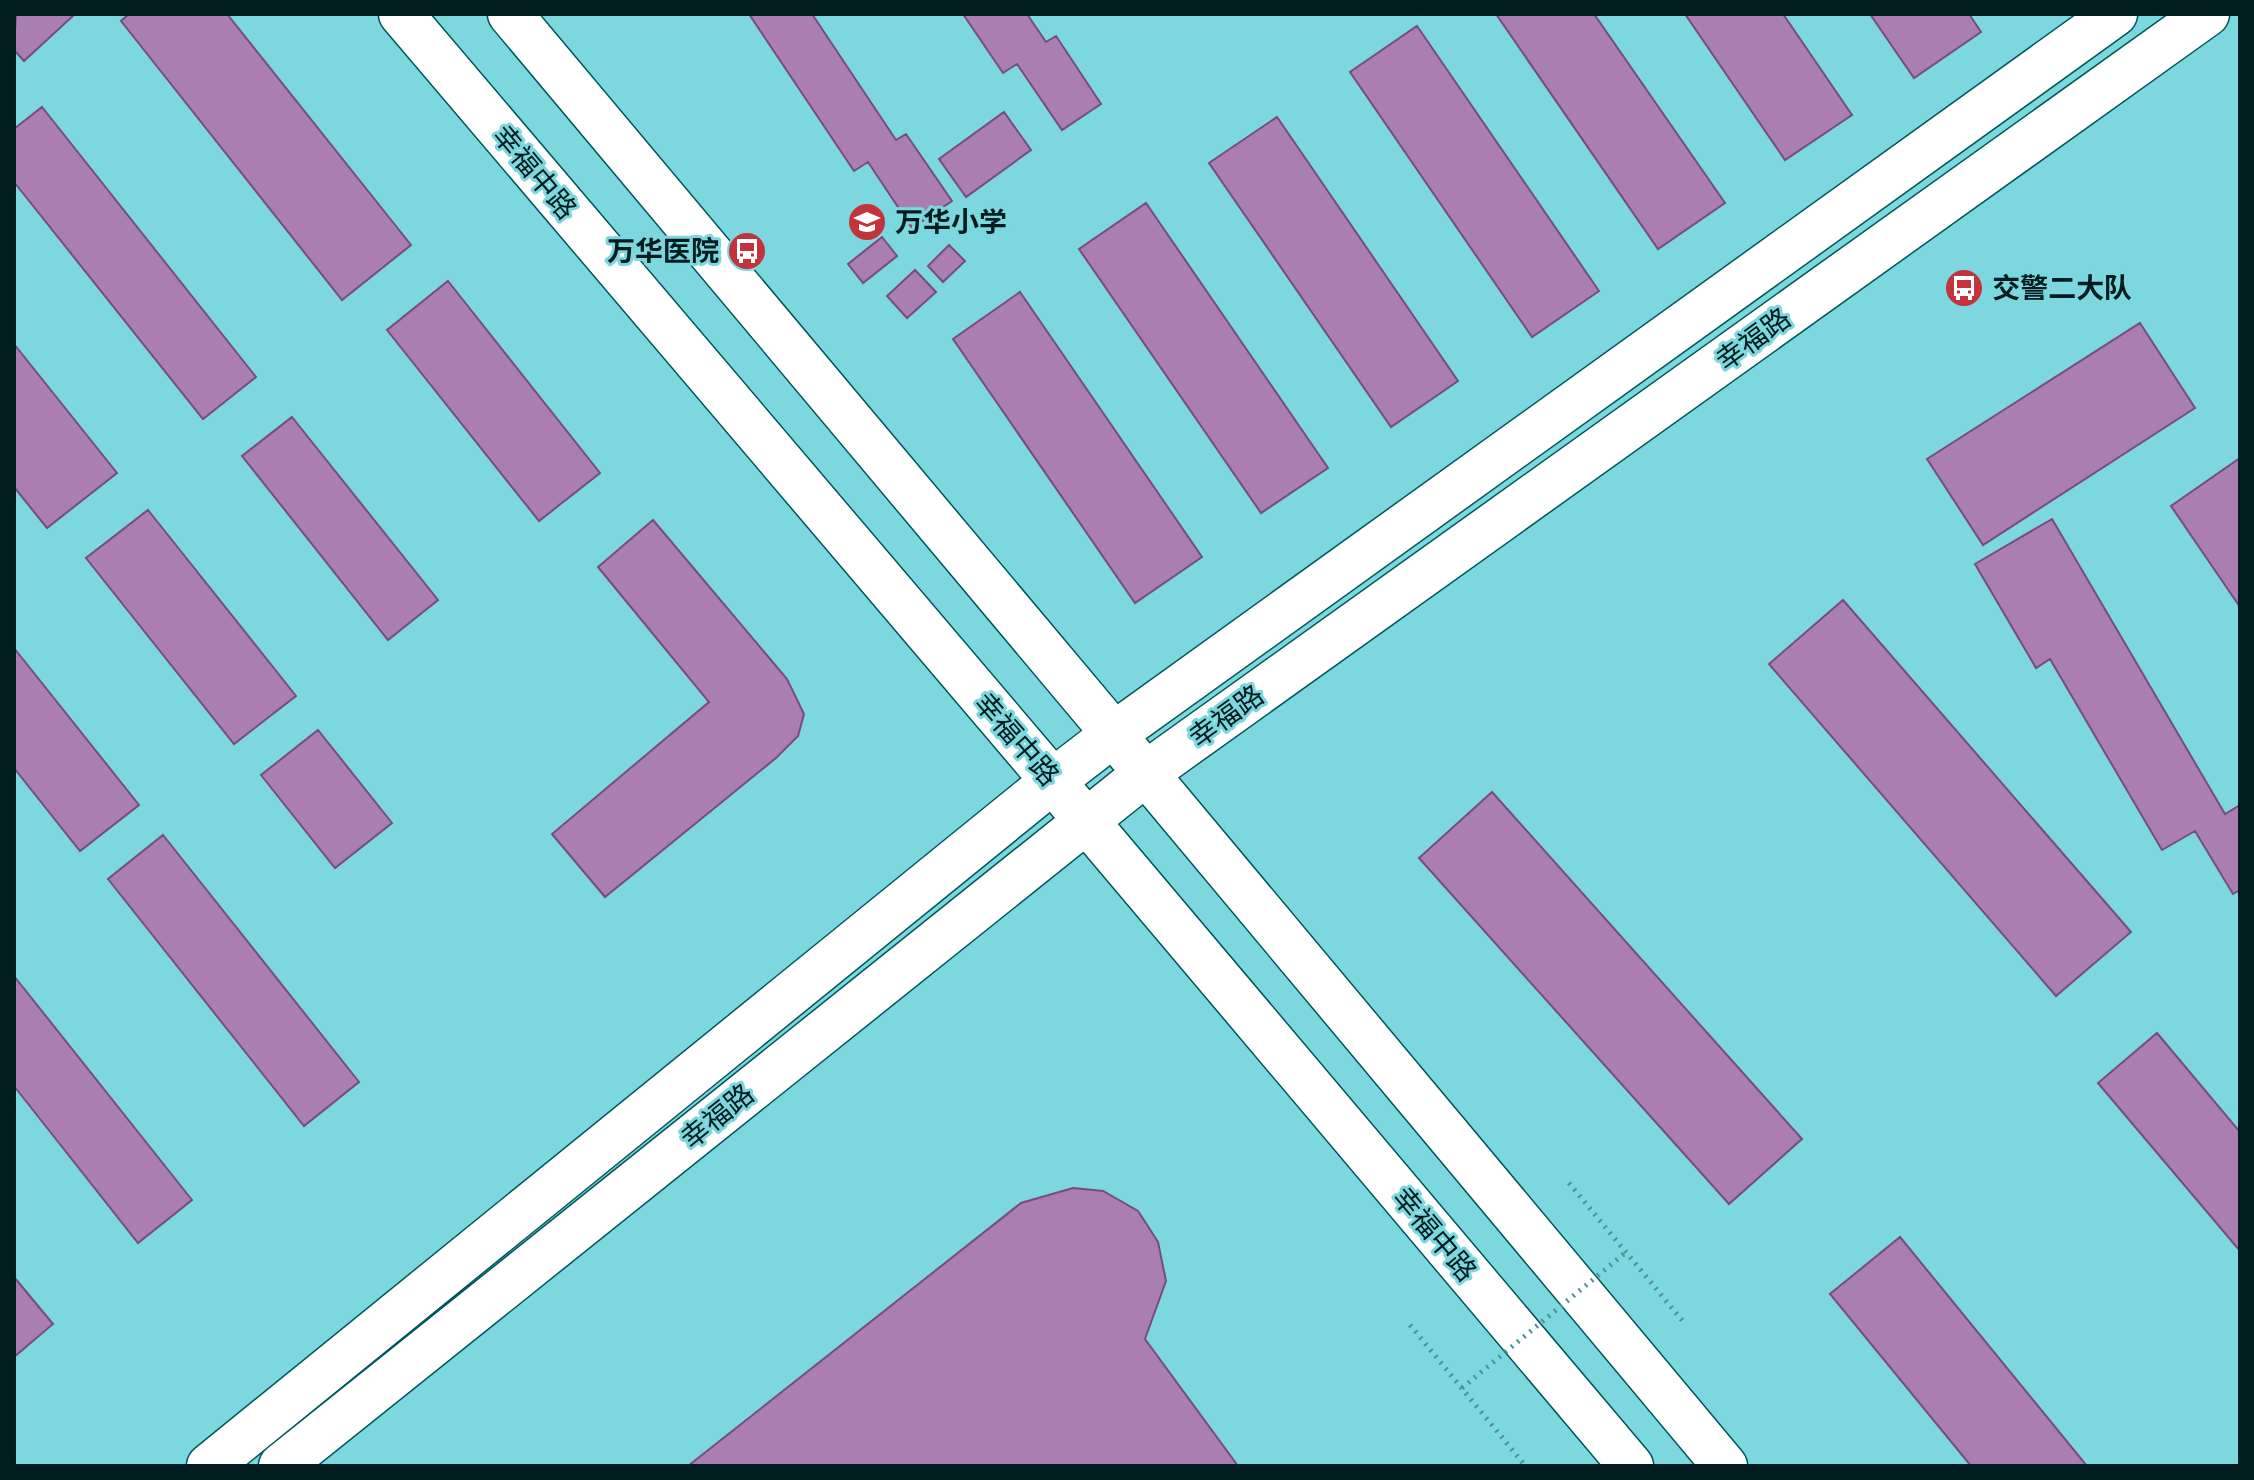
<svg xmlns="http://www.w3.org/2000/svg" width="2254" height="1480" font-family="'Asap Condensed','Noto Sans SC',sans-serif">
<rect width="100%" height="100%" fill="#7cd7de"/>
<path fill="#aa7fb0" stroke="#764d7b" stroke-width="2" d="M 16,14 L 75,14 L 24,61 L 14,50 Z
M 129,14 L 227,14 L 411,245 L 342,300 L 121,21 Z
M 749,14 L 812,14 L 896,140 L 906,134 L 952,201 L 912,228 L 868,162 L 854,171 Z
M 963,14 L 1027,14 L 1046,42 L 1056,36 L 1101,104 L 1062,130 L 1017,64 L 1003,73 Z
M 1496,14 L 1594,14 L 1725,203 L 1658,249 Z
M 1685,14 L 1783,14 L 1852,115 L 1785,160 Z
M 1870,14 L 1969,14 L 1981,32 L 1914,78 Z
M 1417,26 L 1599,291 L 1532,337 L 1350,72 Z
M 42,107 L 256,377 L 203,419 L 14,182 L 14,129 Z
M 1004,112 L 1031,150 L 966,197 L 939,159 Z
M 1277,117 L 1458,381 L 1391,427 L 1209,163 Z
M 1146,203 L 1328,468 L 1261,513 L 1079,249 Z
M 882,237 L 897,256 L 863,283 L 848,264 Z
M 949,245 L 965,261 L 943,282 L 928,266 Z
M 915,270 L 936,292 L 907,318 L 887,296 Z
M 448,281 L 600,473 L 539,521 L 387,330 Z
M 1020,292 L 1202,557 L 1135,603 L 953,339 Z
M 2140,323 L 2195,408 L 1983,545 L 1927,459 Z
M 14,344 L 117,473 L 47,528 L 14,487 Z
M 292,417 L 438,600 L 388,640 L 242,456 Z
M 2240,458 L 2240,607 L 2171,506 Z
M 148,510 L 296,696 L 234,744 L 86,558 Z
M 2052,519 L 2225,814 L 2240,805 L 2240,890 L 2233,894 L 2195,831 L 2162,850 L 2050,659 L 2036,668 L 1975,564 Z
M 653,520 L 787,679 L 804,714 L 798,736 L 776,758 L 605,897 L 552,834 L 709,702 L 598,567 Z
M 1843,600 L 2131,932 L 2056,996 L 1769,664 Z
M 14,648 L 139,805 L 80,851 L 14,768 Z
M 318,730 L 392,823 L 335,868 L 261,775 Z
M 1492,792 L 1802,1139 L 1729,1204 L 1419,858 Z
M 163,835 L 359,1082 L 304,1126 L 108,879 Z
M 14,976 L 192,1200 L 138,1243 L 14,1086 Z
M 2157,1033 L 2240,1132 L 2240,1251 L 2098,1083 Z
M 1073,1188 L 1103,1191 L 1138,1211 L 1158,1242 L 1166,1281 L 1145,1339 L 1238,1466 L 688,1466 L 1021,1203 Z
M 1900,1237 L 2087,1466 L 1971,1466 L 1830,1294 Z
M 14,1277 L 53,1324 L 14,1357 Z"/>
<g fill="none" stroke-linecap="round" stroke-linejoin="round">
<defs>
<path id="minor" d="M 401,14 L 1053,781
M 510,14 L 1114,734"/>
<path id="major" d="M 1128,752 L 1725,1466
M 1067,798 L 1631,1466
M 209,1466 L 1053,781 L 1114,734 L 2115,14
M 281,1466 L 1145,774 L 2207,14"/>
</defs>
<use href="#minor" stroke="#00565b" stroke-width="47"/>
<use href="#major" stroke="#00565b" stroke-width="47"/>
<path stroke="#4d9096" stroke-width="5" stroke-dasharray="2 6" stroke-linecap="butt" d="M 1569,1183 L 1686,1325
M 1410,1325 L 1523,1463"/>
<use href="#minor" stroke="#fff" stroke-width="44"/>
<use href="#major" stroke="#fff" stroke-width="44"/>
<path stroke="#4d9096" stroke-width="5" stroke-dasharray="2 6" stroke-linecap="butt" d="M 1462,1388 L 1625,1253"/>
</g>
<defs>
<symbol id="school-disc" viewBox="-11 -11 22 22"><circle r="9.5" fill="#c3333c" stroke="#7cd7de"/><path d="M0-5L7-2L0 1L-7-2ZM-4 1L0 2.5L4 1V4Q0 6-4 4Z" fill="#fff"/></symbol>
<symbol id="bus-disc" viewBox="-11 -11 22 22"><circle r="9.5" fill="#c3333c" stroke="#7cd7de"/><path d="M-5-6H5V4H4V6H2V4H-2V6H-4V4H-5ZM-3.5-4V0h7V-4ZM-3.5 1.2v1.5H-2V1.2ZM2 1.2v1.5H3.5V1.2Z" fill="#fff"/></symbol>
</defs>
<g fill-rule="evenodd">
<use href="#school-disc" x="845" y="200" width="44" height="44"/>
<use href="#bus-disc" x="725" y="229" width="44" height="44"/>
<use href="#bus-disc" x="1942" y="266" width="44" height="44"/>
</g>
<g text-anchor="middle" stroke-width="6" stroke-linejoin="round" paint-order="stroke">
<g font-size="28" fill="#001c1f" stroke="#7cd7de">
<text transform="translate(535 172) rotate(50)" y="10">幸福中路</text>
<text transform="translate(1753 339) rotate(-36)" y="10">幸福路</text>
<text transform="translate(1226 716) rotate(-36)" y="10">幸福路</text>
<text transform="translate(1017 739) rotate(49)" y="10">幸福中路</text>
<text transform="translate(717 1116) rotate(-39)" y="10">幸福路</text>
<text transform="translate(1435 1234) rotate(50)" y="10">幸福中路</text>
</g>
<g font-size="28" font-weight="bold" fill="#001c1f" stroke="#7cd7de" text-anchor="start">
<text x="895" y="232">万华小学</text>
<text x="719" y="261" text-anchor="end">万华医院</text>
<text x="1992" y="298">交警二大队</text>
</g>
</g>
<rect width="2254" height="1480" fill="none" stroke="#001c1f" stroke-width="32"/>
</svg>
